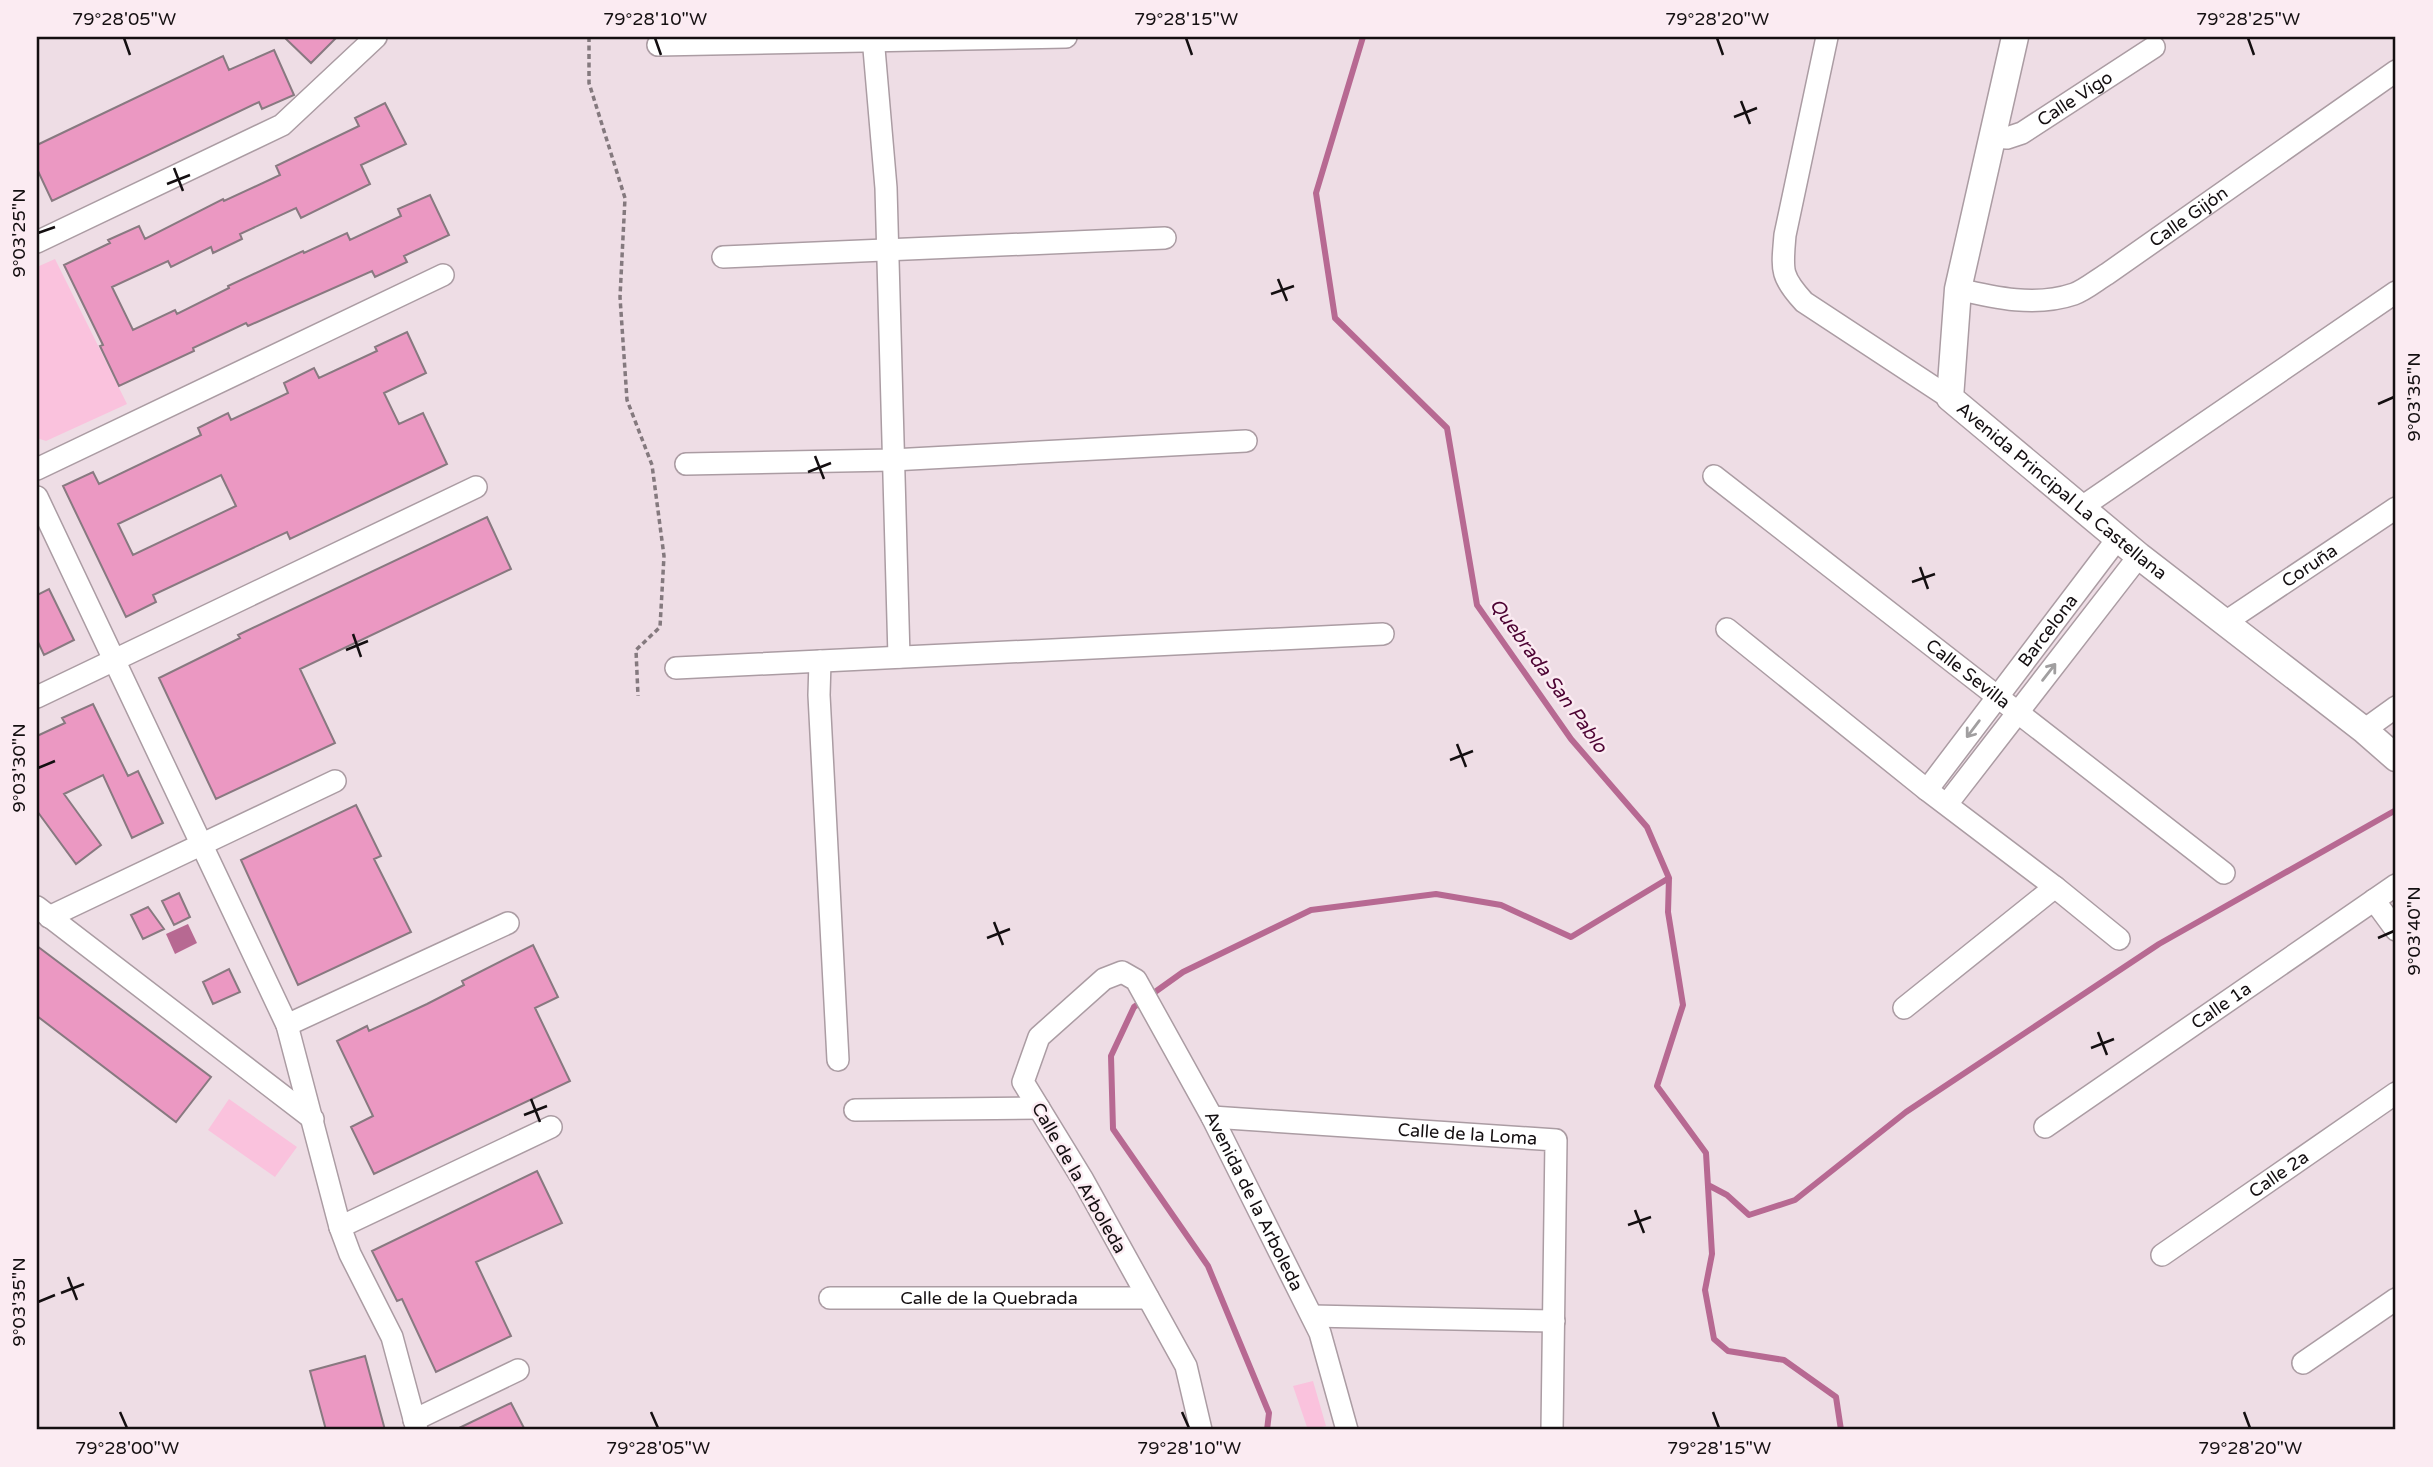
<svg xmlns="http://www.w3.org/2000/svg" width="2433" height="1467" font-family="'Varela Round',sans-serif">
<rect width="100%" height="100%" fill="#eedde5"/>
<path fill="#fac2dd" d="M 55,259 L 127,404 L 46,441 L 37,438 L 37,267 Z
M 229,1099 L 297,1147 L 275,1177 L 208,1130 Z
M 1313,1381 L 1326,1426 L 1308,1430 L 1293,1386 Z"/>
<path fill="#b76992" d="M 188,924 L 197,943 L 175,954 L 166,934 Z"/>
<g fill="none" stroke-linecap="round" stroke-linejoin="round">
<path stroke="#b76992" stroke-width="6" d="M 1363,37 L 1316,193 L 1335,318 L 1447,428 L 1477,605 L 1571,739 L 1647,827 L 1669,878 L 1668,912 L 1683,1005 L 1657,1086 L 1706,1153 L 1712,1254 L 1705,1290 L 1714,1339 L 1728,1351 L 1784,1360 L 1836,1397 L 1841,1430
M 1708,1185 L 1727,1195 L 1749,1215 L 1795,1200 L 1906,1112 L 2159,944 L 2396,810
M 1267,1430 L 1269,1413 L 1208,1266 L 1113,1129 L 1111,1056 L 1134,1007 L 1183,972 L 1311,910 L 1436,894 L 1501,905 L 1571,937 L 1669,878"/>
</g>
<path fill="#eb98c2" stroke="#887980" stroke-width="2" fill-rule="evenodd" d="M 284,37 L 337,37 L 311,63 Z
M 274,50 L 294,95 L 262,109 L 259,102 L 52,201 L 37,169 L 37,145 L 223,56 L 229,70 Z
M 385,103 L 406,144 L 361,165 L 370,184 L 301,218 L 296,208 L 240,234 L 242,239 L 213,253 L 211,247 L 171,267 L 168,261 L 112,287 L 133,330 L 175,310 L 177,314 L 229,288 L 228,286 L 303,251 L 304,253 L 347,233 L 350,240 L 401,216 L 398,209 L 430,195 L 449,235 L 404,256 L 407,262 L 375,277 L 372,271 L 248,326 L 246,323 L 193,348 L 194,351 L 119,386 L 100,346 L 103,345 L 64,265 L 110,243 L 108,240 L 139,226 L 145,239 L 223,199 L 224,201 L 280,175 L 276,166 L 359,126 L 355,118 Z
M 407,332 L 426,373 L 384,393 L 399,424 L 423,413 L 447,464 L 290,539 L 287,532 L 153,595 L 156,602 L 126,617 L 63,486 L 93,472 L 99,484 L 201,435 L 198,428 L 228,413 L 231,420 L 288,393 L 284,383 L 314,368 L 319,378 L 377,351 L 375,347 ZM 221,475 L 236,506 L 133,555 L 118,524 Z
M 487,517 L 511,569 L 300,669 L 335,743 L 216,799 L 159,678 L 240,638 L 238,635 Z
M 49,589 L 74,640 L 44,655 L 37,640 L 37,595 Z
M 93,704 L 128,776 L 138,771 L 163,823 L 132,838 L 103,775 L 64,794 L 101,845 L 76,864 L 37,811 L 37,736 L 65,723 L 62,718 Z
M 356,805 L 381,856 L 374,859 L 411,932 L 298,985 L 241,860 Z
M 179,893 L 190,917 L 174,925 L 162,901 Z
M 148,907 L 164,929 L 143,939 L 131,915 Z
M 533,945 L 558,997 L 535,1008 L 570,1081 L 374,1174 L 351,1127 L 373,1116 L 337,1041 L 367,1026 L 369,1031 L 427,1004 L 464,985 L 462,981 Z
M 37,946 L 211,1077 L 176,1122 L 37,1016 Z
M 229,969 L 240,992 L 213,1004 L 203,982 Z
M 537,1171 L 562,1223 L 476,1262 L 511,1336 L 436,1372 L 402,1299 L 397,1301 L 372,1251 Z
M 365,1356 L 385,1430 L 326,1430 L 310,1371 Z
M 511,1403 L 525,1430 L 455,1430 Z"/>
<g fill="none" stroke-linecap="round" stroke-linejoin="round">
<defs>
<g id="minor">
<path d="M 873,37 L 886,188 L 899,657"/>
<path d="M 1827,37 L 1785,235 C 1782,270 1780,276 1804,302 L 1950,398"/>
<path d="M 658,45 L 1066,37"/>
<path id="s1" d="M 1992,137 L 2007,138 L 2022,133 L 2154,47"/>
<path d="M 37,242 L 282,125 L 376,37"/>
<path d="M 723,257 L 1165,238"/>
<path id="s2" d="M 1958,289 C 1995,298 2036,307 2074,294 C 2085,290 2097,280 2107,274 L 2396,71"/>
<path d="M 686,464 L 892,460 L 1246,441"/>
<path d="M 37,469 L 443,275"/>
<path id="s3" d="M 1714,476 L 2224,873"/>
<path d="M 37,497 L 287,1025 L 340,1227 L 350,1254 L 392,1337 L 417,1430"/>
<path d="M 2082,507 L 2396,292"/>
<path id="s4" d="M 2224,623 L 2396,508"/>
<path d="M 1727,629 L 1927,790 L 2055,887 L 2119,939"/>
<path d="M 820,661 L 819,695 L 838,1060"/>
<path d="M 676,668 L 1383,634"/>
<path d="M 37,697 L 476,487"/>
<path d="M 2364,730 L 2396,707"/>
<path id="s5" d="M 1927,790 L 2118,538"/>
<path d="M 1947,804 L 2139,556"/>
<path d="M 2374,900 L 2396,930"/>
<path d="M 37,907 L 313,1119"/>
<path d="M 49,917 L 335,781"/>
<path d="M 1904,1008 L 2055,887"/>
<path d="M 287,1025 L 508,923"/>
<path d="M 855,1110 L 1039,1108"/>
<path id="s6" d="M 1212,1117 L 1556,1140 L 1552,1430"/>
<path id="s7" d="M 2045,1127 L 2396,885"/>
<path d="M 340,1227 L 551,1127"/>
<path id="s8" d="M 2162,1255 L 2396,1093"/>
<path id="s9" d="M 830,1298 L 1148,1298"/>
<path d="M 1312,1316 L 1554,1321"/>
<path d="M 2303,1363 L 2396,1299"/>
<path d="M 414,1420 L 518,1370"/>
<path id="s10" d="M 1201,1430 L 1186,1366 L 1083,1180 L 1023,1082 L 1039,1037 L 1104,979 L 1122,972 L 1136,980 L 1212,1117 L 1320,1333 L 1347,1430"/>
</g>
<g id="tertiary">
<path id="s11" d="M 2015,37 L 1958,289 L 1950,398 L 2139,556 L 2364,730 L 2396,758"/>
</g>
</defs>
<use href="#minor" stroke="#ab9ca3" stroke-width="24"/>
<use href="#tertiary" stroke="#ab9ca3" stroke-width="29"/>
<path stroke="#84797e" stroke-width="3.5" stroke-dasharray="5 3.5" stroke-linecap="butt" d="M 589,37 L 589,83 L 625,198 L 620,297 L 627,400 L 652,465 L 664,556 L 660,627 L 636,650 L 638,696"/>
<use href="#minor" stroke="#fff" stroke-width="21"/>
<use href="#tertiary" stroke="#fff" stroke-width="26"/>
</g>
<defs><path id="oneway-shaft" d="M-6 0H5M1.5-3L5.5 0L1.5 3" fill="none" stroke-width="1.6" stroke-linecap="round" stroke-linejoin="round" transform="scale(1.75)"/></defs>
<g stroke="#a19fa0">
<use href="#oneway-shaft" transform="translate(2049 672) rotate(-52)"/>
<use href="#oneway-shaft" transform="translate(1973 729) rotate(127)"/>
</g>
<path fill="none" stroke="#140f11" stroke-width="2.5" d="M 124,38 L 130,55M 655,38 L 661,55M 1186,38 L 1192,55M 1717,38 L 1723,55M 2248,38 L 2254,55M 1741,101 L 1750,124M 1734,117 L 1757,108M 174,168 L 183,191M 167,184 L 190,175M 38,233 L 55,227M 1278,279 L 1287,301M 1271,294 L 1294,286M 2378,404 L 2394,397M 815,456 L 824,479M 808,472 L 831,463M 1920,567 L 1928,589M 1912,582 L 1935,574M 353,634 L 361,657M 346,650 L 368,641M 1457,744 L 1466,767M 1450,760 L 1473,751M 38,768 L 55,761M 994,922 L 1003,945M 987,938 L 1010,929M 2378,938 L 2394,931M 2098,1032 L 2107,1055M 2091,1048 L 2114,1039M 531,1099 L 540,1122M 524,1115 L 547,1106M 1635,1210 L 1644,1233M 1628,1225 L 1651,1217M 68,1277 L 77,1300M 61,1293 L 84,1284M 38,1302 L 55,1295M 120,1412 L 127,1428M 651,1412 L 658,1428M 1182,1412 L 1189,1428M 1713,1412 L 1719,1428M 2244,1412 L 2250,1428"/>
<g text-anchor="middle" stroke-width="5" stroke-linejoin="round" paint-order="stroke">
<g font-size="18" fill="#140f11" stroke="#fbebf2">
<text dy="6" stroke="none"><textPath href="#s1" startOffset="94">Calle Vigo</textPath></text>
<text dy="6" stroke="none"><textPath href="#s2" startOffset="256">Calle Gijón</textPath></text>
<text dy="6" stroke="none"><textPath href="#s11" startOffset="513">Avenida Principal La Castellana</textPath></text>
<text dy="6" stroke="none"><textPath href="#s4" startOffset="103">Coruña</textPath></text>
<text dy="6" stroke="none"><textPath href="#s5" startOffset="200">Barcelona</textPath></text>
<text dy="6" stroke="none"><textPath href="#s3" startOffset="322">Calle Sevilla</textPath></text>
<text dy="6" stroke="none"><textPath href="#s7" startOffset="214">Calle 1a</textPath></text>
<text dy="6" stroke="none"><textPath href="#s6" startOffset="256">Calle de la Loma</textPath></text>
<text dy="6" stroke="none"><textPath href="#s8" startOffset="142">Calle 2a</textPath></text>
<text transform="translate(1079 1178) rotate(60)" y="6">Calle de la Arboleda</text>
<text dy="6" stroke="none"><textPath href="#s10" startOffset="814">Avenida de la Arboleda</textPath></text>
<text dy="6" stroke="none"><textPath href="#s9" startOffset="159">Calle de la Quebrada</textPath></text>
</g>
<g font-size="19" font-style="italic" fill="#4d0333" stroke="#fbebf2">
<text transform="translate(1549 675) rotate(54)" y="7">Quebrada San Pablo</text>
</g>
</g>
<rect width="2433" height="1467" fill="none" stroke="#fbebf2" stroke-width="77"/>
<rect x="38" y="38" width="2356" height="1390" fill="none" stroke="#140f11" stroke-width="2.5"/>
<g font-size="18" text-anchor="middle" fill="#140f11">
<text x="124" y="25">79°28'05"W</text>
<text x="655" y="25">79°28'10"W</text>
<text x="1186" y="25">79°28'15"W</text>
<text x="1717" y="25">79°28'20"W</text>
<text x="2248" y="25">79°28'25"W</text>
<text transform="translate(19 233) rotate(-90)" y="6">9°03'25"N</text>
<text transform="translate(2414 397) rotate(-90)" y="6">9°03'35"N</text>
<text transform="translate(19 768) rotate(-90)" y="6">9°03'30"N</text>
<text transform="translate(2414 931) rotate(-90)" y="6">9°03'40"N</text>
<text transform="translate(19 1302) rotate(-90)" y="6">9°03'35"N</text>
<text x="127" y="1454">79°28'00"W</text>
<text x="658" y="1454">79°28'05"W</text>
<text x="1189" y="1454">79°28'10"W</text>
<text x="1719" y="1454">79°28'15"W</text>
<text x="2250" y="1454">79°28'20"W</text>
</g>
</svg>
